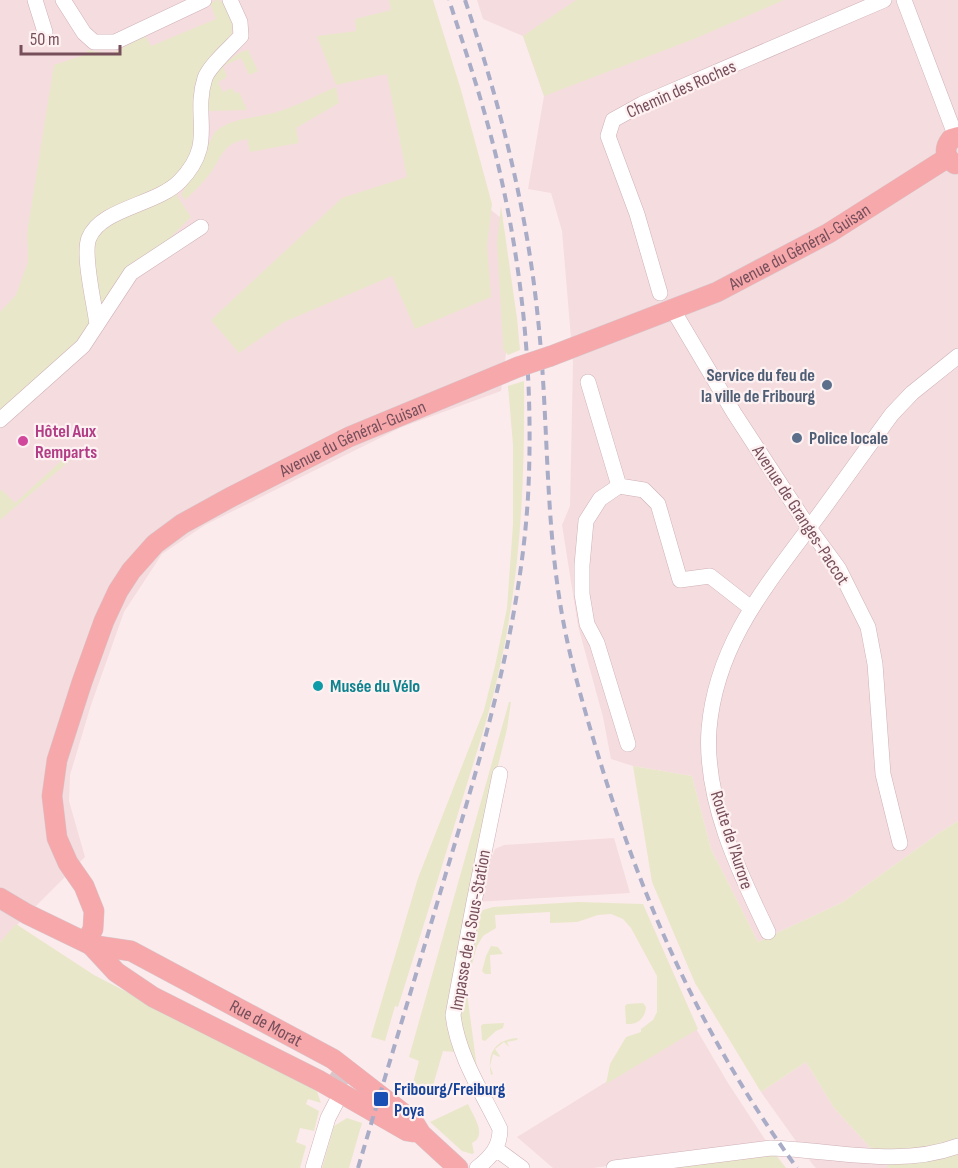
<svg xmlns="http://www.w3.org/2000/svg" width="958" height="1168" font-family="'Sofia Sans Condensed',sans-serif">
<rect width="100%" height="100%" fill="#fcebec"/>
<path fill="#f5dcdf" d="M 0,0 L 418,0 L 480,201 L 501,218 L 507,346 L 501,391 L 402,427 L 205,525 L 162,554 L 124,612 L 91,705 L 70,775 L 69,801 L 85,857 L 0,942 Z
M 477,0 L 958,0 L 958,821 L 939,833 L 843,902 L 758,942 L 711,849 L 692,776 L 633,766 L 611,759 L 603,717 L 578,626 L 562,525 L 570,506 L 573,362 L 562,231 L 551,193 L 528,189 L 544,96 L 523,36 L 483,19 Z
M 614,838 L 630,893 L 474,902 L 495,849 L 504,845 Z
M 695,1027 L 728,1083 L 768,1144 L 593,1168 L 553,1168 L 517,1137 Z
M 806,1062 L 834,1108 L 889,1168 L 816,1168 L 813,1165 L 761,1092 Z"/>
<path fill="#e9e7c9" d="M 217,0 L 224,2 L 233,19 L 232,33 L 224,45 L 204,70 L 198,141 L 175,180 L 94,223 L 91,316 L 84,337 L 0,413 L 0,312 L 16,295 L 28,262 L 27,233 L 54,65 L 84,55 L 88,50 L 111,54 L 145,36 L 151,46 L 216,19 L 210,3 Z
M 389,0 L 433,0 L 461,90 L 492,204 L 487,246 L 491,297 L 415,329 L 392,276 L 284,322 L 239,353 L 211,320 L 342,198 L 407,177 L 387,74 L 336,85 L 317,36 L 356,31 L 355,19 L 391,10 Z
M 576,0 L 784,0 L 694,39 L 544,96 L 523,36 Z
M 248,50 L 258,71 L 249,75 L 241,58 L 223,66 L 227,77 L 218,82 L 223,92 L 232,88 L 235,93 L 239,92 L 247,110 L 208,111 C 209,87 210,74 231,59 C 237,54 241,51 248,50 Z
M 336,87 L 339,103 L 296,128 L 299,143 L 250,152 L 247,139 C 220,144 223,158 208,176 C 201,185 193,192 185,200 L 181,195 L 215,132 C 233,116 258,119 280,111 C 299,105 317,95 336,87 Z
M 180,188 L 177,196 L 191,217 L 101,307 C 99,295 91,255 92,246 C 98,219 156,199 180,188 Z
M 501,206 L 517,318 L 520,350 L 508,355 L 503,349 L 503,343 L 497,242 Z
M 524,381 C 525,477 521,572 500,666 C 490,714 474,760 460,807 C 440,873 419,940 398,1007 L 395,1006 L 385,1041 L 371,1037 L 418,878 L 484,710 L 495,666 L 507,608 L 513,524 L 513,445 L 508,386 Z
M 69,454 L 73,458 L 0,520 L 0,491 L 2,490 L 15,503 Z
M 509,702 L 511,702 L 507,729 L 492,790 L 449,1006 L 455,1052 L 443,1051 L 430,1096 L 411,1090 L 419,1061 L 409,1057 Z
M 633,766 L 692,776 L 711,849 L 758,942 L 843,902 L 939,833 L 958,821 L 958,1168 L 889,1168 L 834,1108 L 806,1062 L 761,1092 L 695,983 L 652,882 Z
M 578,902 L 643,904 L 698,1029 L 606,1084 L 610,1064 L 626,1037 L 641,1032 L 641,1029 L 653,1020 L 657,1012 L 657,976 L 631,928 L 623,919 L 611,914 L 598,915 L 577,922 L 550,923 L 550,912 L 495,915 L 496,928 L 483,936 L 477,946 L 466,986 L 477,1068 L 468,1054 L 459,1018 L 476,919 L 483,910 L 493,907 Z
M 16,924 L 94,975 L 317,1091 L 321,1103 L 308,1099 L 306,1104 L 319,1111 L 314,1131 L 300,1128 L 296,1142 L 306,1146 L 300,1168 L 0,1168 L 0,942 Z
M 491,946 L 498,947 L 503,954 L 490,955 L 491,974 L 485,974 L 482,971 L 486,956 Z
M 643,1003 L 646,1007 C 645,1019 637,1025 626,1024 L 625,1006 L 627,1004 Z
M 504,1023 L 503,1028 L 496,1031 L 485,1041 L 482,1040 L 481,1026 L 483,1024 Z
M 518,1038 L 517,1040 L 507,1042 L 509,1047 L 504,1042 L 495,1049 L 500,1056 L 499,1057 L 493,1054 L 490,1066 L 493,1074 L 491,1075 C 486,1053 496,1039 518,1038 Z
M 468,1104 C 473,1116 488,1135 472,1143 L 474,1153 L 472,1154 L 462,1151 L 430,1122 Z
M 347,1118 L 362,1123 L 349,1168 L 322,1168 L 334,1126 Z
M 776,1155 L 786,1168 L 654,1168 L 715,1158 Z"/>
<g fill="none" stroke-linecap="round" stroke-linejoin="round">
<path stroke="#dac4c8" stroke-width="20" stroke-dasharray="20 10" stroke-linecap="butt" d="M 331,1073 L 373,1103"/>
<defs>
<path id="minor" d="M 35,0 L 45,32
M 63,0 L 84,33 L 94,42 L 115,42 L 204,0
M 904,0 L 956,137
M 660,293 L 637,214 L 608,136 L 613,120 L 642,104 L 884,0
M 673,310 L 734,413 L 809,528 L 839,569 L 868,627 L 875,664 L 883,774 L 900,843
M 97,325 C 95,306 82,254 89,238 C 101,208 157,205 180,181 C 217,143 192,118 205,78 C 209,66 232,46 241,36 L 240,22 L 230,0
M 588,382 L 619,486 L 644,490 L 658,504 L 680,580 L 710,576 L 751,608
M 0,420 L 83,346 L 131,273 L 201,227
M 619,486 L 600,499 L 586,521 L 582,565 L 582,594 L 587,624 L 597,643 L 628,744
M 768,932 C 738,870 704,799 709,729 C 716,647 762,591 809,528 C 837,491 864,452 892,414 L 912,393 L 958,356
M 496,1149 L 522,1168
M 313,1168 L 328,1118 L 341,1093
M 477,1168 C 491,1157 500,1147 500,1129 C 482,1092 458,1056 453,1015 L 474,902 L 500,774
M 614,1168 L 771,1148 C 835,1150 898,1168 958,1146"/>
<g id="major">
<path d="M 955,164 C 945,158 943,149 951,139 L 958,137"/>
<path id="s1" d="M 551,356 L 717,292 L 829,233 L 947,158"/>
<path id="s2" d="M 0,898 L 27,914 L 91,945 L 131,951 L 333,1059 L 413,1121 L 421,1134 L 458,1168"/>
<path id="s3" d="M 86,942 L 93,929 L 94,911 L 84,886 L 68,863 L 57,838 L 52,796 L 57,760 L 82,682 L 104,621 L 118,591 L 131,571 L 155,544 L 182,524 L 231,497 L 349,437 L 518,367"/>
<path d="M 91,945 L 116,972 L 153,997 L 320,1081 L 407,1131 L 413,1132"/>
</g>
</defs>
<use href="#minor" stroke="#ceb1b8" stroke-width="16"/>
<use href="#major" stroke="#d6cace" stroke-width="21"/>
<use href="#minor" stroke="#fff" stroke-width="15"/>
<use href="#major" stroke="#f6a8ab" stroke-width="20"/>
<path stroke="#a8acc6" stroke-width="4" stroke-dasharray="9 6" stroke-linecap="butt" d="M 465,0 C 500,104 527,209 538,319 C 548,411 545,505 559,596 C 567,651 583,705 599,758 C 645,909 704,1040 797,1168
M 358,1168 C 387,1070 417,972 446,873 C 483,750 520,627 528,497 C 534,383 523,267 496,156 C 483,103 466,52 449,0"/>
<defs>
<path id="major-bridge" d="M 518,367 L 551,356"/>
</defs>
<use href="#major-bridge" stroke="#d6cace" stroke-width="21" stroke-linecap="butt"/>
<use href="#major-bridge" stroke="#f6a8ab" stroke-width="20"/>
</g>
<g fill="#5c6f8a" stroke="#fef1f2" stroke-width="2">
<circle cx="827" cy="385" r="6"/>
<circle cx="797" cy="438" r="6"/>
</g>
<circle fill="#d1479c" stroke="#fef1f2" stroke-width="2" cx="23" cy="441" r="6"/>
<circle fill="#0f9aa8" stroke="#fef1f2" stroke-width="2" cx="318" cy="686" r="6"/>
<rect fill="#1a4fb4" stroke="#fef1f2" stroke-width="2" x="373" y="1091" width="16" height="16" rx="3"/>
<g text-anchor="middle" stroke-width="4.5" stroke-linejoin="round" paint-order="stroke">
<g font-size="18" fill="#764f5b" stroke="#fef1f2">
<text transform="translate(681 89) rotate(-24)" y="6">Chemin des Roches</text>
<text dy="6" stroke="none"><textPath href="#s1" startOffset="272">Avenue du Général-Guisan</textPath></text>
<text dy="6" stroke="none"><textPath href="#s3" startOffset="658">Avenue du Général-Guisan</textPath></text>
<text transform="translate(801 515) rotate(57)" y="6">Avenue de Granges-Paccot</text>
<text transform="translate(732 840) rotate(72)" y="6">Route de l'Aurore</text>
<text transform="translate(470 930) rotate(-80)" y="6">Impasse de la Sous-Station</text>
<text dy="6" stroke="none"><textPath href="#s2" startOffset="296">Rue de Morat</textPath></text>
</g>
<g font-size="18" font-weight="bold" fill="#4e5e75" stroke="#fef1f2" text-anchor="end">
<text x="815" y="381">Service du feu de<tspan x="815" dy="21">la ville de Fribourg</tspan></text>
<text x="809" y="444" text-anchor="start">Police locale</text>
</g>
<g font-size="18" font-weight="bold" fill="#b23c85" stroke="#fef1f2" text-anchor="start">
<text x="35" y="437">Hôtel Aux<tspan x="35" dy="21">Remparts</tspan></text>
</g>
<g font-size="18" font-weight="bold" fill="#0d838f" stroke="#fef1f2" text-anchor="start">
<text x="330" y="692">Musée du Vélo</text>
</g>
<g font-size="18" font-weight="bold" fill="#164399" stroke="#fef1f2" text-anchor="start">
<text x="394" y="1095">Fribourg/Freiburg<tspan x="394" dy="21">Poya</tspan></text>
</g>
</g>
<path d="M21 45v9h99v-9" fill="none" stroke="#764f5b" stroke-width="3"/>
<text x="30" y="45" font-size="18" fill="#764f5b" stroke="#fef1f2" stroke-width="4.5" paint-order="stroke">50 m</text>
</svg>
